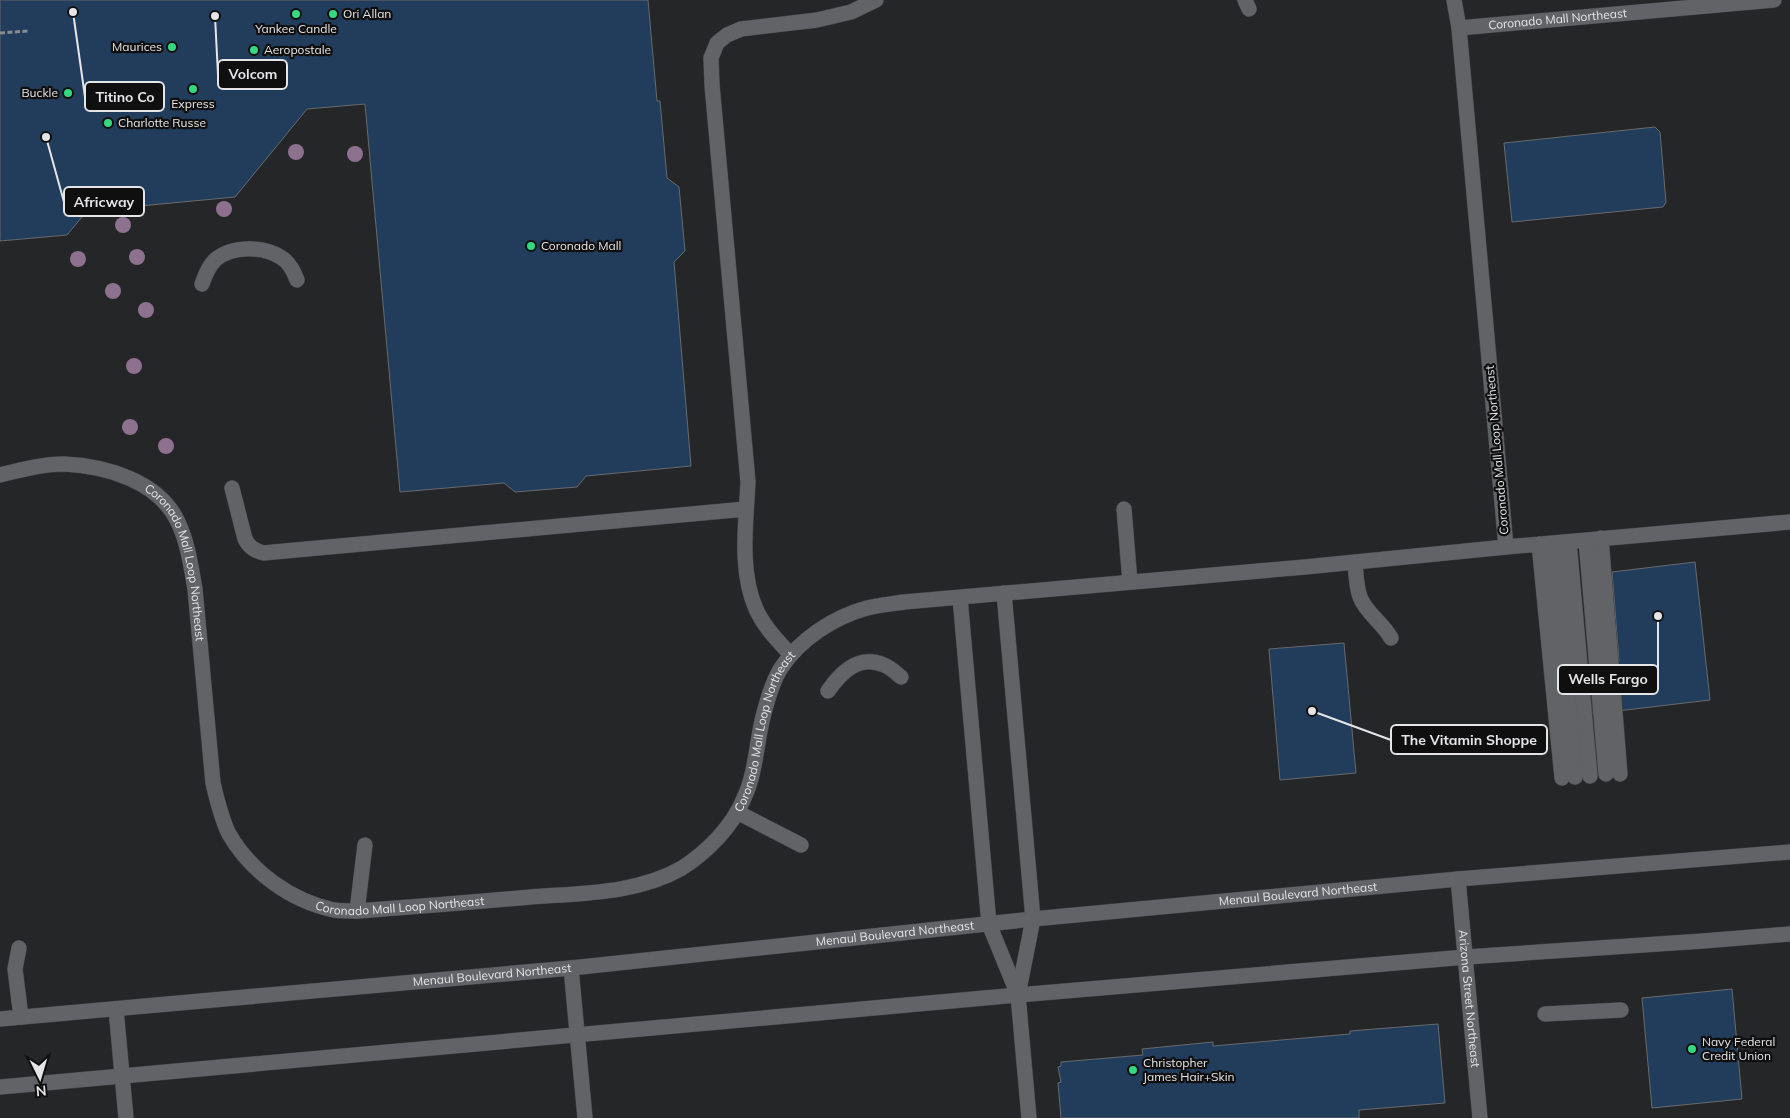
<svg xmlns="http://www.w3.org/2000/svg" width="1790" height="1118" font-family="Mulish,sans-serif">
<rect width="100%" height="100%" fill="#252628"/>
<path fill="#213d5b" stroke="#686a6d" d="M 0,0 L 648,0 L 657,101 L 660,101 L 667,178 L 679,187 L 685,251 L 674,262 L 691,466 L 586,476 L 577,487 L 515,492 L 504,483 L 400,492 L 365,104 L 307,109 L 235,197 L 87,211 L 67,235 L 0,241 Z
M 1655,127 L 1660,132 L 1666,202 L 1663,207 L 1512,222 L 1504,143 Z
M 1695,562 L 1710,700 L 1550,719 L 1547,689 L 1619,661 L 1612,572 Z
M 1344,643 L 1356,773 L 1280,780 L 1269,649 Z
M 1732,989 L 1742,1099 L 1652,1108 L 1642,998 Z
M 1438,1024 L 1445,1103 L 1359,1110 L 1359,1118 L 1061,1118 L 1058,1083 L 1061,1082 L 1058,1067 L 1061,1066 L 1061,1062 L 1143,1055 L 1142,1049 L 1213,1042 L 1213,1046 L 1350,1034 L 1350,1031 Z"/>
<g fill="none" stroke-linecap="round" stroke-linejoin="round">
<defs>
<path id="service" d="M 1245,0 L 1249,9
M 202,284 C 205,275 208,267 215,260 C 232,245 264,246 282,258 C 290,263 294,272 297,280
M 232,488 L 245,539 C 249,547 254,550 263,553 L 746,509
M 1124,509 L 1130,582
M 1601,538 L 1620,774
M 1586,540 L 1606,774
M 1569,542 L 1590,776
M 1554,543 L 1575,777
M 1539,544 L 1562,778
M 1506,547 L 1790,522
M 1355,562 C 1356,573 1356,586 1360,597 C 1366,613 1383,623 1391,638
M 791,655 C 778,641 764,627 756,609 C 739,571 746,523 748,482 L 712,85 L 711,58 L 717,43 L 727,35 L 741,29 L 817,20 L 851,12 L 876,0
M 828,691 C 841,672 859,654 884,665 C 890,667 896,673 901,677
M 737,812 L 801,845
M 357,911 L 365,845
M 19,948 L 15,969 L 21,1017
M 1545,1014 L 1621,1010"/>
<g id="minor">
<path id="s1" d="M 1459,28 L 1774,0"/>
<path id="s2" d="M 0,475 C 20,470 43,464 64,464 C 106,466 159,481 178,522 C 188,543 191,567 195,589 L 213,783 C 217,800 221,818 229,834 C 251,872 291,901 334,910 C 342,911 350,911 357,911 C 415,907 473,902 531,897 C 581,893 637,894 682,868 C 707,852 733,826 744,798 C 756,773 756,744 763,717 C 767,701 772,682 781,668 C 800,639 834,617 867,608 C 879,605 892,604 904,602 L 1305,567 L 1506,547 L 1459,28 L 1454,0"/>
<path d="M 1004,593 L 1033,919 L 1018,995 L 1029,1118"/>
<path d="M 960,598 L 989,924 L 1018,995"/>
<path id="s3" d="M 1458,879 L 1480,1118"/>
<path d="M 571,968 L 585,1118"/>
<path d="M 116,1009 L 126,1118"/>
</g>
<g id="secondary">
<path id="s4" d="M 0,1019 L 571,968 L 1033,919 L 1458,879 L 1790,852"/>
<path d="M 0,1087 L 1018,995 L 1466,957 L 1703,941 L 1790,934"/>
</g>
</defs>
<use href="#service" stroke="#424244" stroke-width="16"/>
<use href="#minor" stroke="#424244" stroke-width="16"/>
<use href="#secondary" stroke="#424244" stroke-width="16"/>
<path stroke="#8a8b8d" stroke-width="3" stroke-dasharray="5 2.5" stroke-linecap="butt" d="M 0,33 L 28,31"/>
<use href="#service" stroke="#626366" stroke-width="15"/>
<use href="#minor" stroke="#626366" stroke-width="15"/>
<use href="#secondary" stroke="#626366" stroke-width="15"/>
</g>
<g fill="#8d718f">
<circle cx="296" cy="152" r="8"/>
<circle cx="355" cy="154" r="8"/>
<circle cx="224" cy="209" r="8"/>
<circle cx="123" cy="225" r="8"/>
<circle cx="137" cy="257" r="8"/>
<circle cx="78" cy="259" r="8"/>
<circle cx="113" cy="291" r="8"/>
<circle cx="146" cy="310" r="8"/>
<circle cx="134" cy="366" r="8"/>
<circle cx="130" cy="427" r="8"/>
<circle cx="166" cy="446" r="8"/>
</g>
<g fill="#35d881" stroke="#0f0f10" stroke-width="2">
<circle cx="296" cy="14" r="5"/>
<circle cx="333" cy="14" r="5"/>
<circle cx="172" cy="47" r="5"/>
<circle cx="254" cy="50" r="5"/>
<circle cx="193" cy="89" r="5"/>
<circle cx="68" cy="93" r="5"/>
<circle cx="108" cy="123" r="5"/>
<circle cx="531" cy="246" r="5"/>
<circle cx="1692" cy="1049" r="5"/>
<circle cx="1133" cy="1070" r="5"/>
</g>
<g text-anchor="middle" stroke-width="4.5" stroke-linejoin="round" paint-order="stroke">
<g font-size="12" fill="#e5e5e7" stroke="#0f0f10" text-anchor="start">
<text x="343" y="18">Ori Allan</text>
<text x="296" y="33" text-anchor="middle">Yankee Candle</text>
<text x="162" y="51" text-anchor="end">Maurices</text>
<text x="264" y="54">Aeropostale</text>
<text x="58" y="97" text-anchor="end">Buckle</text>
<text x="193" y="108" text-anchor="middle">Express</text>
<text x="118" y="127">Charlotte Russe</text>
<text x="541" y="250">Coronado Mall</text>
<text x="1702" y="1046">Navy Federal<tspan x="1702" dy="14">Credit Union</tspan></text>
<text x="1143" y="1067">Christopher<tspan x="1143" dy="14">James Hair+Skin</tspan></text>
</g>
<g font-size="12" fill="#e5e5e7" stroke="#0f0f10">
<text dy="4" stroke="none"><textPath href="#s1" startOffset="99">Coronado Mall Northeast</textPath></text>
<text transform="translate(1497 450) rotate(-95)" y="4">Coronado Mall Loop Northeast</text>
<text dy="4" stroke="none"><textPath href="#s2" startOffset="236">Coronado Mall Loop Northeast</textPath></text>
<text dy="4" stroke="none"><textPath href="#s2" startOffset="1168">Coronado Mall Loop Northeast</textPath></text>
<text dy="4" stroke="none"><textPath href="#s4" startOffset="1304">Menaul Boulevard Northeast</textPath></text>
<text dy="4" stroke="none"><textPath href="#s2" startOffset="716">Coronado Mall Loop Northeast</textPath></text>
<text dy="4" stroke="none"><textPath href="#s4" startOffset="899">Menaul Boulevard Northeast</textPath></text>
<text dy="4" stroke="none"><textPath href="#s4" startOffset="494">Menaul Boulevard Northeast</textPath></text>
<text dy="4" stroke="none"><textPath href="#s3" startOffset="120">Arizona Street Northeast</textPath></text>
</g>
</g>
<path fill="none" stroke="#e5e5e7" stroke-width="2" d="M215 16L218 75M73 12L85 97M46 137L64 202M1658 616L1658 679M1312 711L1391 740"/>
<g fill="#e5e5e7" stroke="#0f0f10" stroke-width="2">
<circle cx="215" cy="16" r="5"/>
<circle cx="73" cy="12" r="5"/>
<circle cx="46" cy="137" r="5"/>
<circle cx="1658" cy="616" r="5"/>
<circle cx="1312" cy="711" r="5"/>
</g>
<g fill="#0f0f10" stroke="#e5e5e7" stroke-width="2">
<rect x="218" y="60" width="69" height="29" rx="5"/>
<rect x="85" y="82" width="79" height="29" rx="5"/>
<rect x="64" y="187" width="80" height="29" rx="5"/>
<rect x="1558" y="665" width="100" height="29" rx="5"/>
<rect x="1391" y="725" width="156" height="29" rx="5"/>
</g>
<g font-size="14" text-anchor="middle" font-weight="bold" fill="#e5e5e7">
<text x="253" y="79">Volcom</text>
<text x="125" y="102">Titino Co</text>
<text x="104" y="207">Africway</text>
<text x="1608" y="684">Wells Fargo</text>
<text x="1469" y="745">The Vitamin Shoppe</text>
</g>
<g transform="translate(40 1078) rotate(175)" stroke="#0f0f10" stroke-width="4" paint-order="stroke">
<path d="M0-4L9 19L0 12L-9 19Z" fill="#e5e5e7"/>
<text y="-8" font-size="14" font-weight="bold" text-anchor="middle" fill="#e5e5e7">N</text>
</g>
</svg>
